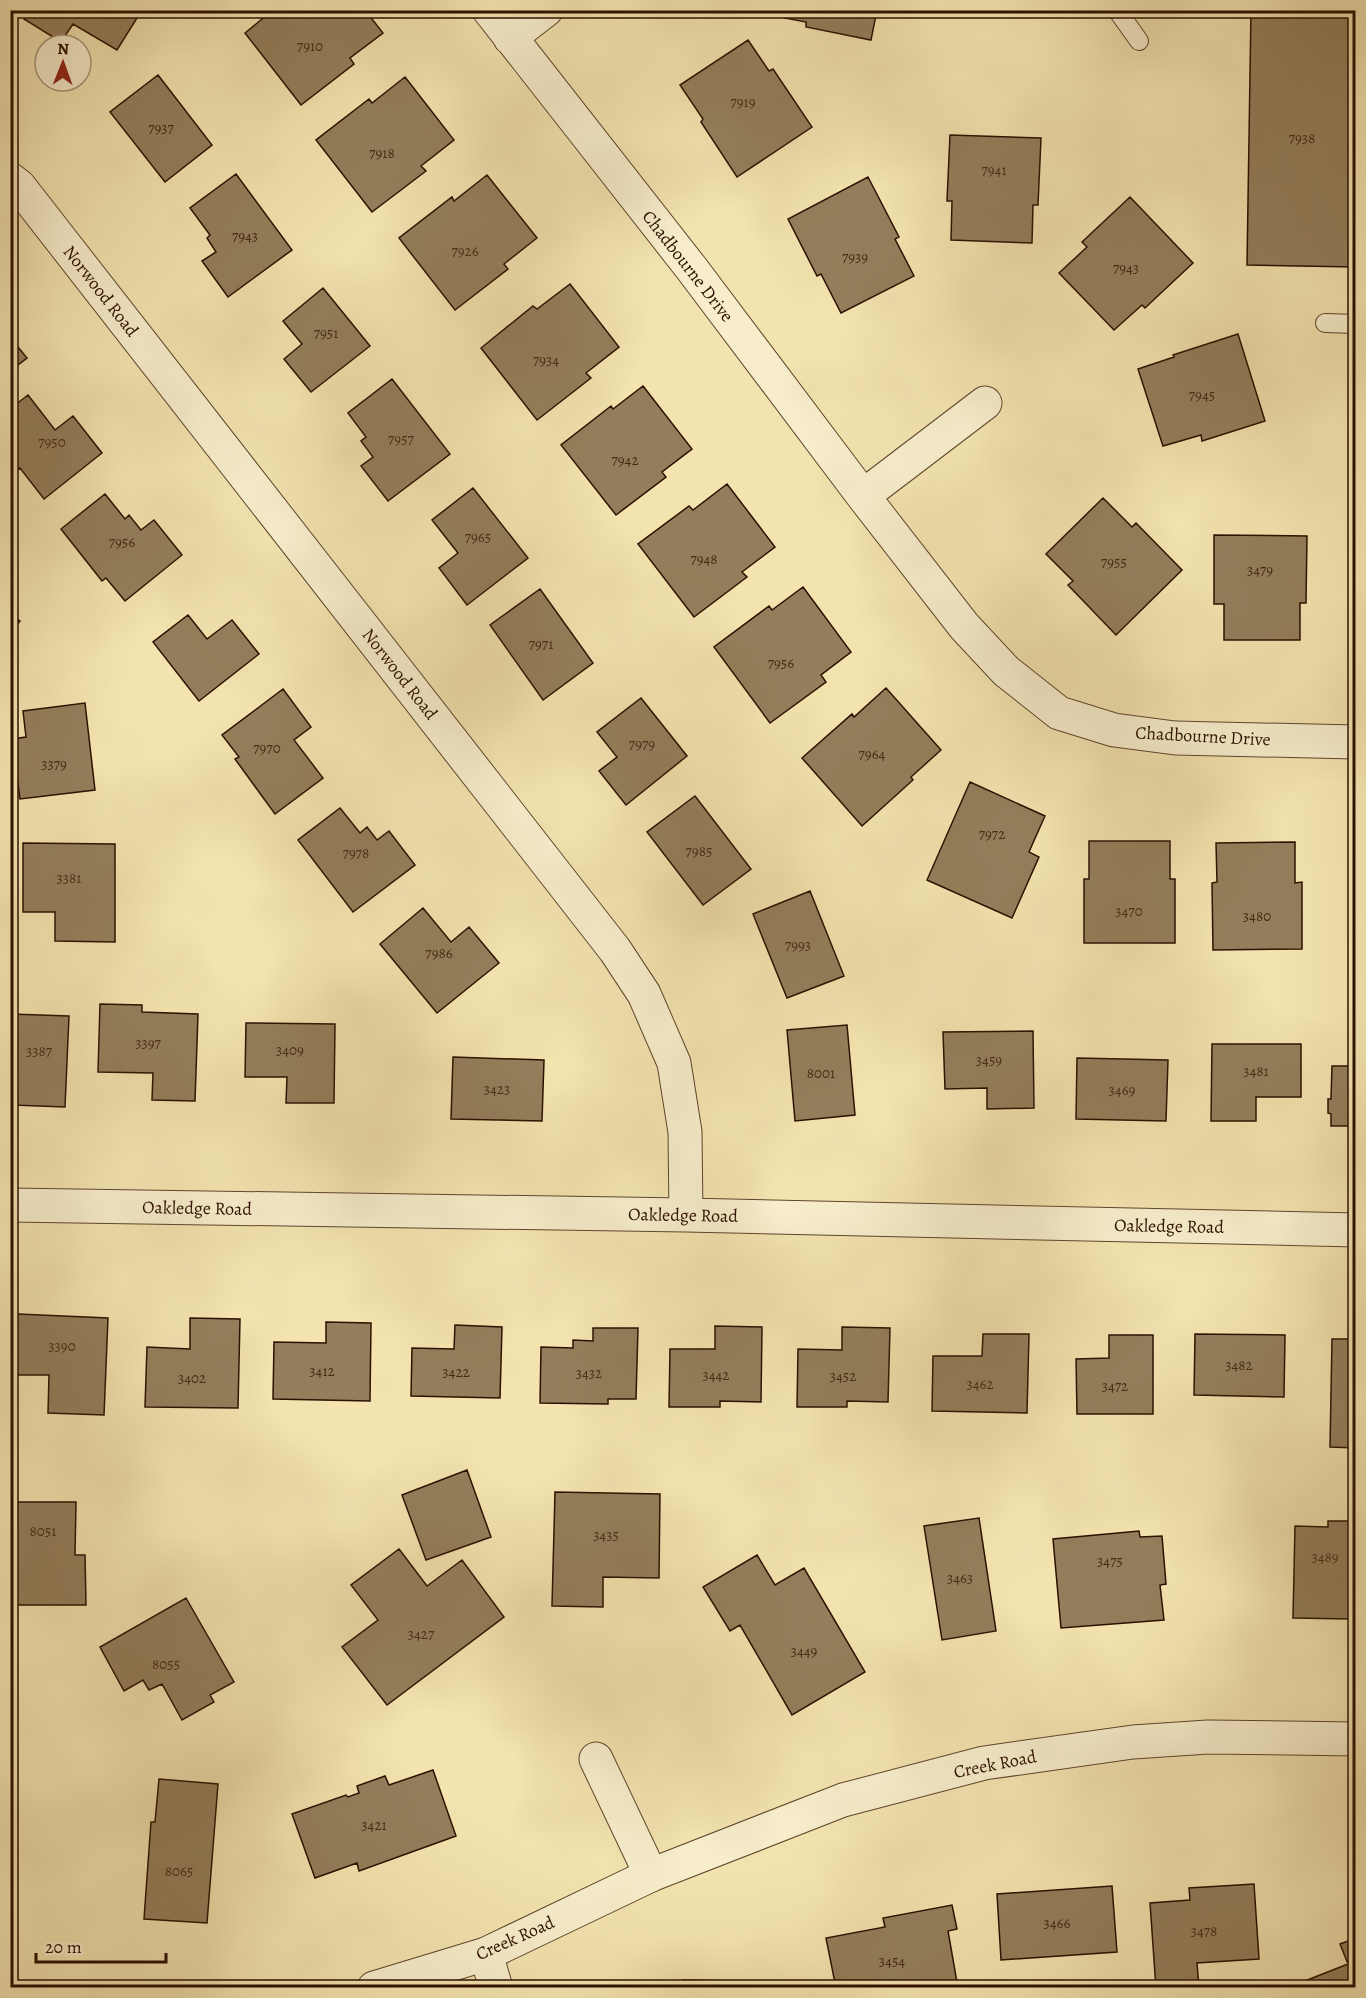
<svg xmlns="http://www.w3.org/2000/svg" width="1366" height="1998" font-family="Alegreya,serif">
<rect width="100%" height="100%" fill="#f2e3af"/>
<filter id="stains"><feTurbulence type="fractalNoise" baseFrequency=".00333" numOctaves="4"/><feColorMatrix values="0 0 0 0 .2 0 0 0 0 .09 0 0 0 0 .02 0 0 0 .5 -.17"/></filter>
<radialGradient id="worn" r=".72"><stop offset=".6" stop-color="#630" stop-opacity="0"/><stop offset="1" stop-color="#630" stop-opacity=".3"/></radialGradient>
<path fill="#937e5b" stroke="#2c1000" stroke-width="1.5" d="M 30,10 L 142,10 L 117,50 L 73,24 L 61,42 L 24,19 Z
M 273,10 L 365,10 L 383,33 L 350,58 L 354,64 L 301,105 L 245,33 Z
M 765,10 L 877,10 L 871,40 L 806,27 L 806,22 L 764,14 Z
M 1251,10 L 1356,10 L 1356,267 L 1247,265 Z
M 748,40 L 769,71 L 773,69 L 812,127 L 737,177 L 701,122 L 703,119 L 680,85 Z
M 158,75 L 212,145 L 165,182 L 110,112 Z
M 405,77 L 454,140 L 421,166 L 426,171 L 372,212 L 316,140 L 369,99 L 372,103 Z
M 950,135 L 1041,138 L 1038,205 L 1033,205 L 1032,243 L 951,240 L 952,201 L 947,201 Z
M 236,174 L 292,250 L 228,297 L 202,261 L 216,252 L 207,238 L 210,235 L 190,208 Z
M 487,175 L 537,238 L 504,264 L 508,269 L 455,310 L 399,238 L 452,197 L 454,201 Z
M 868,177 L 899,237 L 895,239 L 914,276 L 841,313 L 821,274 L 817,276 L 788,219 Z
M 1130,197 L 1193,263 L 1145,308 L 1142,305 L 1114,330 L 1059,273 L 1087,247 L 1082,242 Z
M 570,284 L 619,347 L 586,373 L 591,378 L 537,420 L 481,348 L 533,306 L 537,309 Z
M 323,288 L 370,346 L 311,392 L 284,359 L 302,344 L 283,321 Z
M 1238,334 L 1265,421 L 1202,441 L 1201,435 L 1163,446 L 1138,369 L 1174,357 L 1173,355 Z
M 10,337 L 27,358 L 10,371 Z
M 392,379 L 450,454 L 388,501 L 361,466 L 373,457 L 361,441 L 366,437 L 348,413 Z
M 643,386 L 692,449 L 662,472 L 666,477 L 616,515 L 561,445 L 611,406 L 613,409 Z
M 28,395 L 55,430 L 73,416 L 102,453 L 44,499 L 20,468 L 16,471 L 10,464 L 10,409 Z
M 727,484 L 775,547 L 742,572 L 747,577 L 694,617 L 638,544 L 689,506 L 693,510 Z
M 473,488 L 528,558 L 467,605 L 439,568 L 458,553 L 432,520 Z
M 105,494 L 125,519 L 129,515 L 141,530 L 154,520 L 182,555 L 125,601 L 106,578 L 102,581 L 61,529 Z
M 1103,498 L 1132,527 L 1136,523 L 1182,570 L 1116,635 L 1068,585 L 1073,581 L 1046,554 Z
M 1214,535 L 1307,536 L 1306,603 L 1300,603 L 1300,640 L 1224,640 L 1224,604 L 1214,604 Z
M 803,587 L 851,652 L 821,675 L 826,682 L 770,723 L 714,647 L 769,606 L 772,610 Z
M 540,589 L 593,663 L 543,700 L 490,625 Z
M 10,613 L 20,621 L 10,633 Z
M 188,615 L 207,639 L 232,620 L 259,654 L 199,701 L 153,642 Z
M 886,688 L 941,750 L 911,777 L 913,780 L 862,826 L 802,758 L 852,714 L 854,717 Z
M 283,689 L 311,727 L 294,740 L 323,778 L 275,814 L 235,759 L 239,757 L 222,735 Z
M 641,698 L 687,756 L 626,805 L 599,771 L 617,757 L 597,732 Z
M 85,703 L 95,790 L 20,799 L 12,739 L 26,737 L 23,711 Z
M 970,782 L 1045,816 L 1029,852 L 1039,857 L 1012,918 L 927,880 Z
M 695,796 L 751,869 L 703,905 L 647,832 Z
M 340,808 L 360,833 L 367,827 L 377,840 L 389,831 L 415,865 L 353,912 L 298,840 Z
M 1089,841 L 1170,841 L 1170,879 L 1175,879 L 1175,943 L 1084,943 L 1084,879 L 1089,879 Z
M 1295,842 L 1295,883 L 1302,882 L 1302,949 L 1213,950 L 1212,883 L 1217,882 L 1216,843 Z
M 23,843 L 115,844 L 115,942 L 55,941 L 55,912 L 23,912 Z
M 1353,883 L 1356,883 L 1356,950 L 1350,950 Z
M 810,891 L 844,976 L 787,998 L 753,914 Z
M 423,908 L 451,942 L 469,927 L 499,963 L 437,1013 L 380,944 Z
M 100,1004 L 142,1005 L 142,1012 L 198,1014 L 195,1101 L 152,1100 L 153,1073 L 98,1072 Z
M 10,1014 L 69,1016 L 65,1107 L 13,1105 L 13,1085 L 10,1085 Z
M 246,1023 L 335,1024 L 334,1103 L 286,1103 L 287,1077 L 245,1077 Z
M 847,1025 L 855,1115 L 795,1121 L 787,1030 Z
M 1033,1031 L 1034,1108 L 987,1109 L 987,1088 L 945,1089 L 943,1032 Z
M 1212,1044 L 1301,1044 L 1301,1097 L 1256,1097 L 1256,1121 L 1211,1121 Z
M 453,1057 L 544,1060 L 542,1121 L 451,1119 Z
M 1077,1058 L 1168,1060 L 1166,1121 L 1076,1119 Z
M 1332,1066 L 1356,1066 L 1356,1126 L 1331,1126 L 1331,1114 L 1328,1113 L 1328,1099 L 1331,1099 Z
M 18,1314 L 108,1318 L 104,1415 L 48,1413 L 49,1375 L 16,1375 Z
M 190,1318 L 240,1319 L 238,1408 L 145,1407 L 147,1347 L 190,1349 Z
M 326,1322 L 371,1323 L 370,1401 L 273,1399 L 274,1342 L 326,1343 Z
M 455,1325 L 502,1327 L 500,1398 L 411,1396 L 412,1348 L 454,1349 Z
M 715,1326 L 762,1327 L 761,1402 L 720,1401 L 720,1407 L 669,1407 L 670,1349 L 715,1349 Z
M 842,1327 L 890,1328 L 888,1402 L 847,1401 L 847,1407 L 797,1407 L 798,1349 L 842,1350 Z
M 593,1328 L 638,1328 L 636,1399 L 608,1399 L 608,1404 L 540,1403 L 541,1347 L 573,1348 L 573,1340 L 593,1341 Z
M 983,1334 L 1029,1334 L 1027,1413 L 932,1411 L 933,1356 L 982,1356 Z
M 1195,1334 L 1285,1335 L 1284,1397 L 1194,1395 Z
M 1109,1335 L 1153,1335 L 1153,1414 L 1077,1414 L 1076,1359 L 1109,1358 Z
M 1332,1339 L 1356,1339 L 1356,1448 L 1330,1447 Z
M 467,1470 L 491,1537 L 426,1560 L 402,1495 Z
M 555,1492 L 660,1494 L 659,1578 L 603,1577 L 603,1607 L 552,1606 Z
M 14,1502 L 76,1502 L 75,1555 L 85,1555 L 86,1605 L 14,1605 L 14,1578 L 10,1578 L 10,1506 L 14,1506 Z
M 979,1518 L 996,1631 L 942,1640 L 924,1526 Z
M 1328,1521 L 1356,1521 L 1356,1587 L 1352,1587 L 1351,1619 L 1293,1618 L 1295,1526 L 1328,1527 Z
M 1139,1531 L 1140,1537 L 1162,1536 L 1166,1584 L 1160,1585 L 1164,1620 L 1061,1628 L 1053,1539 Z
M 399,1549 L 427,1586 L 462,1560 L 504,1617 L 387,1705 L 342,1647 L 378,1620 L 351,1585 Z
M 757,1555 L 775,1585 L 804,1568 L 865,1672 L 792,1715 L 740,1625 L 730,1631 L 703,1587 Z
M 186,1598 L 234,1682 L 210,1695 L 214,1702 L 182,1720 L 162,1684 L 149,1690 L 143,1680 L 124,1691 L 100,1647 Z
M 433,1770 L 456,1836 L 359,1871 L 357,1863 L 315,1878 L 292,1814 L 346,1795 L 348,1797 L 359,1793 L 357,1786 L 385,1776 L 389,1785 Z
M 159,1779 L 218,1784 L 207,1923 L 144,1919 L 151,1822 L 155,1822 Z
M 1254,1884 L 1259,1959 L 1197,1963 L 1199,1988 L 1156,1988 L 1150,1903 L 1190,1900 L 1189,1888 Z
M 1112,1886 L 1117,1952 L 1001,1960 L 997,1894 Z
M 952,1905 L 957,1929 L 948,1931 L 958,1988 L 897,1988 L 896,1985 L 882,1988 L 836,1988 L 826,1938 L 885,1927 L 883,1918 Z
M 1356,1938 L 1356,1988 L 1287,1988 L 1348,1964 L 1340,1944 Z
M 683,1980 L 744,1981 L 744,1988 L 683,1988 Z"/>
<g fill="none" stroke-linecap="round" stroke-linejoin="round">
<defs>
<path id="service" d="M 1117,10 L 1139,41
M 1325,323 L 1356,324"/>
<path id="minor" d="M 489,10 L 692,269 L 863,496 L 964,626 L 1006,671 L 1059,713 L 1114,730 L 1175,738 L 1356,742
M 510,38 L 546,10
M 10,179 L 19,186 L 615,950 L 644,994 L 674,1063 L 685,1132 L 686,1215
M 863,496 L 985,403
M 10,1205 L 686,1215 L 1356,1230
M 596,1759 L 651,1875
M 486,1954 L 496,1988"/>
<path id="tertiary" d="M 374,1988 L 486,1954 L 651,1875 L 843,1800 L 984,1763 L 1133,1742 L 1208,1737 L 1356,1739"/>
</defs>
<use href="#service" stroke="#5e452c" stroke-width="20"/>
<use href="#minor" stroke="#5e452c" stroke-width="35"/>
<use href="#tertiary" stroke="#5e452c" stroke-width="35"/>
<use href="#service" stroke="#f7edcb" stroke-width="18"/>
<use href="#minor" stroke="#f7edcb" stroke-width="33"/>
<use href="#tertiary" stroke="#f7edcb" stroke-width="33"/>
</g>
<g text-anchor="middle" stroke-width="5" stroke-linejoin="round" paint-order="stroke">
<g font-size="15" fill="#462c17">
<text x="310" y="51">7910</text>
<text x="743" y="107">7919</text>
<text x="161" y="133">7937</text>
<text x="1302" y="143">7938</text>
<text x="382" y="158">7918</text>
<text x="994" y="175">7941</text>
<text x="245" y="241">7943</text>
<text x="465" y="256">7926</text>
<text x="855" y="262">7939</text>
<text x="1126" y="273">7943</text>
<text x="326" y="338">7951</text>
<text x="546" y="365">7934</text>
<text x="1202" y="400">7945</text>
<text x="401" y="444">7957</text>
<text x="52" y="447">7950</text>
<text x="625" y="465">7942</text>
<text x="478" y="542">7965</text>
<text x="122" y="547">7956</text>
<text x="704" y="564">7948</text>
<text x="1114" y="567">7955</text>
<text x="1260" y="575">3479</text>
<text x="541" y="649">7971</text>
<text x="781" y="668">7956</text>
<text x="642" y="749">7979</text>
<text x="267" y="753">7970</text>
<text x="872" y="759">7964</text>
<text x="54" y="769">3379</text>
<text x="992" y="839">7972</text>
<text x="699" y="856">7985</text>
<text x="356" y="858">7978</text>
<text x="69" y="883">3381</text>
<text x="1129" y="916">3470</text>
<text x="1257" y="921">3480</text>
<text x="798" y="950">7993</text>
<text x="439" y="958">7986</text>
<text x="148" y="1048">3397</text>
<text x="290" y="1055">3409</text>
<text x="39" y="1056">3387</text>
<text x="989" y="1065">3459</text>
<text x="1256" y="1076">3481</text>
<text x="821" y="1078">8001</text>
<text x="497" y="1094">3423</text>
<text x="1122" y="1095">3469</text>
<text x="62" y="1351">3390</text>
<text x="1239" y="1370">3482</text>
<text x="322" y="1376">3412</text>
<text x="456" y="1377">3422</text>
<text x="589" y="1378">3432</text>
<text x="716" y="1380">3442</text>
<text x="843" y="1381">3452</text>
<text x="192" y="1383">3402</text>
<text x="980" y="1389">3462</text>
<text x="1115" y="1391">3472</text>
<text x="43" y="1536">8051</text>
<text x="606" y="1540">3435</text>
<text x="1325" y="1562">3489</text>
<text x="1110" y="1566">3475</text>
<text x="960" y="1583">3463</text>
<text x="421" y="1639">3427</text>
<text x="804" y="1656">3449</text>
<text x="166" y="1669">8055</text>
<text x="374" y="1830">3421</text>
<text x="179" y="1876">8065</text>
<text x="1057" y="1928">3466</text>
<text x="1204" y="1936">3478</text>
<text x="892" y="1966">3454</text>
</g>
<g font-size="18" fill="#2c1000" stroke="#f7edcb">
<text transform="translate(688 266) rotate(52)" y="6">Chadbourne Drive</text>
<text transform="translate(101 291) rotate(52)" y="6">Norwood Road</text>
<text transform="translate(400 674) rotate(52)" y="6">Norwood Road</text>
<text transform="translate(1203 736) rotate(3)" y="6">Chadbourne Drive</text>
<text transform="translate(197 1208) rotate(1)" y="6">Oakledge Road</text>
<text transform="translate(683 1215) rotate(1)" y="6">Oakledge Road</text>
<text transform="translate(1169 1226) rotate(1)" y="6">Oakledge Road</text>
<text transform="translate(995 1764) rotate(-11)" y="6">Creek Road</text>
<text transform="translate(515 1938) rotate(-24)" y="6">Creek Road</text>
</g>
</g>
<rect width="1366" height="1998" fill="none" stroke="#f2e3af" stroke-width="36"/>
<rect x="12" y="12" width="1342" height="1974" fill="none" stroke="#2c1000" stroke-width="3"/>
<rect x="18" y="18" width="1330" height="1962" fill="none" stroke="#2c1000" stroke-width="1.5"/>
<g transform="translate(63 63) rotate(1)"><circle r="28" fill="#f7edcb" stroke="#a6957a" stroke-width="1.5"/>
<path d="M0-4.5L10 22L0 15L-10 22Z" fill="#8f2418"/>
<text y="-9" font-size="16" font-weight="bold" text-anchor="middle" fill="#2c1000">N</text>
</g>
<path d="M36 1953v9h130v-9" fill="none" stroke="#2c1000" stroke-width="3"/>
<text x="45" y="1953" font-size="18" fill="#2c1000" stroke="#f7edcb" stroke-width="4.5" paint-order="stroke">20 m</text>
<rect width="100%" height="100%" filter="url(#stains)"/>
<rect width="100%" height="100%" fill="url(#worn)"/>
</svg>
